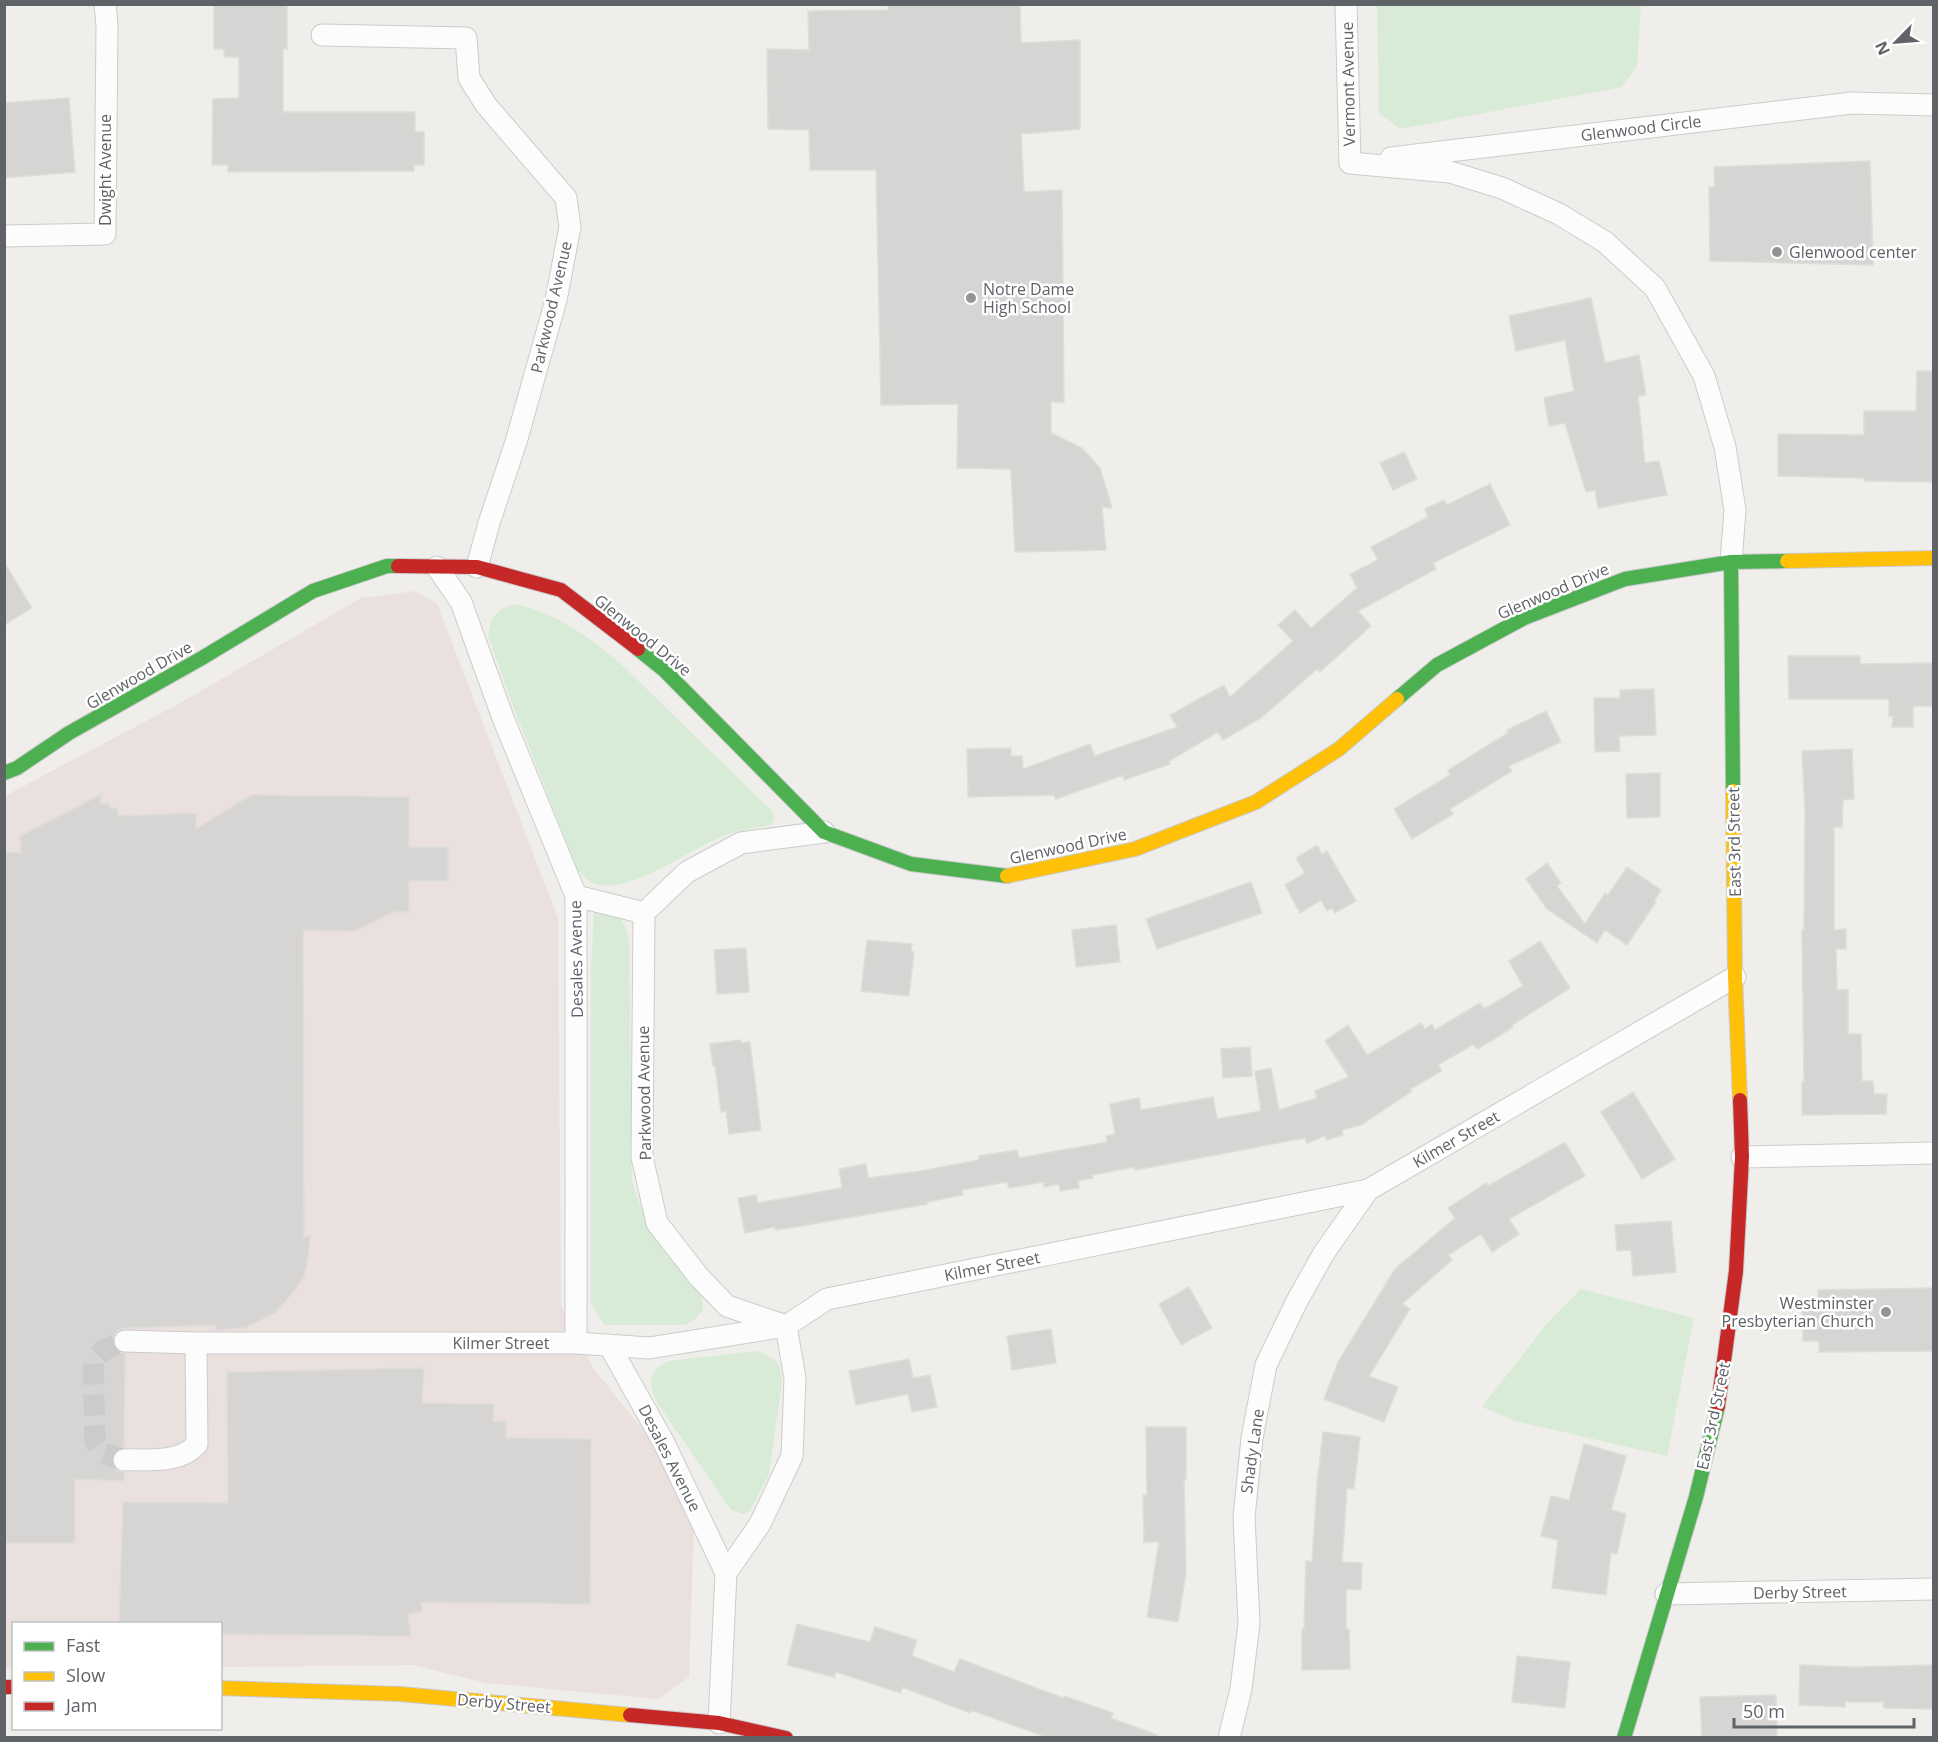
<svg xmlns="http://www.w3.org/2000/svg" width="1938" height="1742" font-family="'Open Sans',sans-serif">
<rect width="100%" height="100%" fill="#efeeea"/>
<path fill="#eae0de" d="M 416,591 L 437,604 L 558,918 L 561,1305 L 594,1369 L 646,1434 L 694,1522 L 689,1677 L 658,1699 L 486,1683 L 413,1665 L 221,1667 L 220,1624 L 14,1624 L 13,1669 L 5,1669 L 5,796 L 182,702 L 361,598 Z"/>
<path fill="#d8ebd6" d="M 1377,5 L 1641,5 L 1637,66 L 1621,87 L 1400,129 L 1379,113 Z
M 514,604 C 554,611 592,639 622,665 L 772,811 L 774,817 L 772,824 C 756,829 738,830 723,836 C 691,848 627,898 592,883 C 587,881 582,874 578,871 L 511,701 L 488,635 L 492,618 L 502,609 Z
M 605,908 C 621,914 625,924 629,940 L 632,1181 C 640,1207 648,1227 662,1249 C 676,1270 704,1283 703,1310 L 694,1320 L 685,1325 L 604,1325 L 591,1304 L 591,966 L 594,912 Z
M 1581,1289 L 1694,1318 L 1667,1456 L 1515,1421 L 1482,1407 L 1549,1321 Z
M 759,1351 C 779,1360 784,1367 781,1389 L 769,1475 L 750,1510 L 744,1514 L 731,1510 L 656,1401 C 647,1381 649,1372 668,1361 Z"/>
<path fill="#d6d5d3" stroke="#deddd9" stroke-width="1.5" d="M 214,4 L 287,4 L 287,49 L 283,49 L 283,112 L 415,112 L 415,132 L 424,132 L 424,165 L 414,165 L 414,171 L 228,172 L 228,165 L 212,165 L 213,99 L 239,98 L 239,57 L 224,57 L 224,49 L 214,49 Z
M 888,4 L 1020,4 L 1021,43 L 1080,40 L 1080,129 L 1021,134 L 1024,192 L 1062,190 L 1064,402 L 1051,402 L 1051,433 L 1082,448 L 1100,468 L 1112,508 L 1102,507 L 1106,550 L 1015,552 L 1011,469 L 957,468 L 958,404 L 881,405 L 876,170 L 810,170 L 809,130 L 768,129 L 767,49 L 809,50 L 808,11 L 888,10 Z
M 69,98 L 75,172 L 4,178 L 4,103 Z
M 1870,161 L 1873,265 L 1710,261 L 1709,187 L 1715,187 L 1714,167 Z
M 1591,298 L 1605,363 L 1639,355 L 1646,395 L 1638,396 L 1645,463 L 1659,461 L 1667,495 L 1598,508 L 1595,490 L 1586,492 L 1565,423 L 1549,426 L 1544,398 L 1574,391 L 1565,340 L 1516,351 L 1509,316 Z
M 1917,371 L 1934,371 L 1934,482 L 1864,481 L 1864,478 L 1778,476 L 1778,434 L 1864,435 L 1864,411 L 1916,411 Z
M 1404,452 L 1417,479 L 1393,490 L 1380,463 Z
M 1490,484 L 1510,525 L 1433,563 L 1436,569 L 1358,611 L 1371,626 L 1320,672 L 1317,669 L 1261,718 L 1223,740 L 1218,732 L 1169,761 L 1170,764 L 1124,780 L 1123,775 L 1056,799 L 1054,795 L 968,797 L 967,749 L 1011,748 L 1011,756 L 1022,756 L 1023,769 L 1090,744 L 1095,756 L 1177,727 L 1170,715 L 1224,685 L 1230,697 L 1293,641 L 1278,625 L 1295,610 L 1311,628 L 1357,588 L 1350,574 L 1378,560 L 1371,547 L 1428,517 L 1425,509 L 1444,500 L 1447,505 Z
M 4,562 L 32,608 L 4,625 Z
M 1788,656 L 1860,656 L 1860,664 L 1934,663 L 1934,706 L 1913,706 L 1913,727 L 1892,727 L 1893,716 L 1889,716 L 1889,699 L 1789,699 Z
M 1654,689 L 1656,735 L 1619,736 L 1620,751 L 1595,752 L 1594,698 L 1620,698 L 1620,690 Z
M 1546,711 L 1561,742 L 1509,766 L 1512,771 L 1450,809 L 1453,814 L 1412,839 L 1394,809 L 1450,775 L 1448,770 L 1508,733 L 1507,730 Z
M 1852,749 L 1854,799 L 1843,800 L 1842,827 L 1834,827 L 1834,930 L 1846,929 L 1846,949 L 1836,949 L 1837,990 L 1848,989 L 1848,1034 L 1861,1034 L 1862,1081 L 1873,1081 L 1874,1094 L 1887,1094 L 1886,1114 L 1802,1115 L 1802,1082 L 1804,1082 L 1802,930 L 1804,930 L 1805,813 L 1802,751 Z
M 1660,773 L 1660,817 L 1627,818 L 1626,774 Z
M 102,794 L 100,804 L 109,804 L 109,808 L 118,808 L 118,816 L 196,813 L 196,829 L 251,795 L 409,797 L 409,847 L 448,847 L 448,881 L 409,881 L 409,912 L 393,912 L 355,931 L 303,930 L 304,1237 L 310,1236 L 308,1258 L 304,1276 L 295,1290 L 275,1313 L 245,1328 L 215,1330 L 216,1325 L 125,1328 L 118,1330 L 114,1335 L 112,1341 L 118,1351 L 125,1354 L 124,1447 L 118,1449 L 113,1453 L 111,1461 L 117,1471 L 124,1473 L 124,1481 L 75,1479 L 75,1543 L 4,1543 L 4,852 L 21,853 L 20,836 Z
M 1317,845 L 1322,854 L 1327,851 L 1356,901 L 1335,913 L 1332,908 L 1327,911 L 1321,900 L 1300,913 L 1285,885 L 1305,873 L 1296,858 Z
M 1547,863 L 1561,883 L 1557,886 L 1585,924 L 1605,893 L 1608,895 L 1627,867 L 1661,890 L 1654,901 L 1656,902 L 1627,945 L 1605,930 L 1597,943 L 1547,909 L 1526,879 Z
M 1251,882 L 1262,913 L 1157,949 L 1146,919 Z
M 1116,925 L 1120,962 L 1076,967 L 1072,930 Z
M 867,940 L 912,944 L 911,951 L 914,952 L 909,996 L 861,991 Z
M 1540,941 L 1570,988 L 1512,1025 L 1513,1027 L 1491,1041 L 1477,1049 L 1474,1044 L 1438,1065 L 1442,1071 L 1410,1089 L 1412,1091 L 1361,1125 L 1342,1130 L 1343,1135 L 1327,1140 L 1325,1136 L 1307,1143 L 1305,1138 L 1135,1170 L 1135,1167 L 1092,1175 L 1093,1178 L 1078,1181 L 1079,1188 L 1060,1191 L 1059,1184 L 1044,1187 L 1044,1182 L 1009,1188 L 1007,1182 L 962,1190 L 963,1195 L 927,1202 L 927,1204 L 801,1226 L 775,1230 L 775,1227 L 745,1233 L 738,1198 L 756,1195 L 758,1203 L 842,1188 L 839,1169 L 866,1164 L 868,1178 L 921,1171 L 979,1160 L 979,1156 L 1017,1150 L 1019,1158 L 1107,1142 L 1106,1136 L 1115,1134 L 1110,1104 L 1139,1098 L 1141,1110 L 1213,1097 L 1217,1119 L 1261,1111 L 1255,1071 L 1271,1068 L 1279,1110 L 1317,1098 L 1315,1091 L 1349,1077 L 1325,1041 L 1348,1025 L 1367,1055 L 1421,1023 L 1425,1029 L 1432,1024 L 1435,1030 L 1480,1003 L 1484,1009 L 1523,986 L 1509,961 Z
M 746,948 L 749,992 L 717,994 L 714,950 Z
M 740,1040 L 741,1043 L 750,1042 L 761,1130 L 729,1134 L 726,1111 L 721,1112 L 715,1066 L 713,1066 L 710,1044 Z
M 1250,1047 L 1252,1076 L 1223,1078 L 1221,1049 Z
M 1633,1092 L 1675,1159 L 1642,1179 L 1601,1112 Z
M 1565,1142 L 1585,1176 L 1509,1219 L 1519,1234 L 1492,1252 L 1481,1234 L 1448,1255 L 1452,1260 L 1402,1304 L 1410,1309 L 1369,1376 L 1398,1387 L 1384,1422 L 1324,1399 L 1338,1362 L 1395,1269 L 1455,1218 L 1448,1208 L 1486,1183 L 1488,1186 Z
M 1671,1221 L 1676,1272 L 1633,1276 L 1631,1250 L 1617,1251 L 1615,1225 Z
M 1189,1287 L 1212,1328 L 1181,1345 L 1159,1304 Z
M 1934,1288 L 1934,1351 L 1819,1352 L 1819,1341 L 1803,1341 L 1802,1303 L 1818,1303 L 1818,1290 Z
M 1051,1329 L 1056,1363 L 1012,1370 L 1007,1336 Z
M 909,1359 L 913,1378 L 930,1375 L 937,1407 L 912,1412 L 908,1394 L 856,1405 L 849,1371 Z
M 424,1368 L 422,1403 L 494,1404 L 493,1421 L 506,1422 L 506,1438 L 591,1439 L 590,1604 L 421,1602 L 422,1611 L 408,1614 L 411,1636 L 220,1634 L 220,1623 L 119,1623 L 123,1502 L 228,1503 L 227,1372 Z
M 1146,1427 L 1186,1427 L 1186,1479 L 1184,1479 L 1186,1573 L 1178,1622 L 1147,1617 L 1159,1542 L 1144,1542 L 1143,1495 L 1147,1495 Z
M 1323,1432 L 1360,1437 L 1354,1489 L 1347,1488 L 1342,1562 L 1362,1563 L 1361,1590 L 1346,1589 L 1346,1629 L 1349,1629 L 1350,1669 L 1302,1670 L 1302,1629 L 1304,1629 L 1306,1561 L 1312,1562 L 1317,1484 Z
M 1584,1444 L 1626,1456 L 1611,1510 L 1626,1514 L 1617,1554 L 1611,1553 L 1606,1595 L 1552,1588 L 1558,1540 L 1541,1536 L 1551,1496 L 1569,1500 Z
M 797,1624 L 870,1642 L 875,1627 L 917,1640 L 912,1656 L 954,1672 L 960,1659 L 1063,1698 L 1064,1696 L 1113,1713 L 1111,1718 L 1157,1735 L 1156,1737 L 1046,1737 L 971,1710 L 970,1713 L 902,1687 L 901,1693 L 836,1672 L 834,1677 L 787,1665 Z
M 1517,1656 L 1570,1662 L 1565,1708 L 1512,1702 Z
M 1800,1665 L 1854,1667 L 1934,1665 L 1934,1709 L 1884,1708 L 1883,1702 L 1845,1702 L 1845,1707 L 1799,1705 Z
M 1776,1695 L 1777,1737 L 1702,1737 L 1700,1697 Z"/>
<g fill="none" stroke-linecap="round" stroke-linejoin="round">
<path stroke="#cbcbca" stroke-width="21" stroke-dasharray="21 10" stroke-linecap="butt" d="M 124,1460 L 103,1453 L 95,1441 L 93,1362 L 104,1350 L 125,1341"/>
<defs>
<path id="street" d="M 1346,4 L 1350,163
M 322,35 L 466,38 L 469,78 L 486,105 L 566,198 L 570,227 L 556,300 L 516,442 L 489,523 L 477,567
M 1391,158 L 1852,103 L 1934,105
M 1350,163 L 1450,172 L 1502,188 L 1559,214 L 1605,242 L 1655,288 L 1704,376 L 1725,447 L 1735,510 L 1731,562
M 4,236 L 105,234 L 107,26 L 105,4
M 437,567 L 461,602 L 503,718 L 576,896 L 576,1343
M 576,896 L 644,913
M 644,913 L 642,1157 L 657,1223 L 699,1277 L 727,1306 L 786,1326 L 795,1378 L 792,1456 L 760,1524 L 726,1573 L 719,1723
M 644,913 L 687,872 L 741,843 L 824,832
M 1742,1157 L 1934,1153
M 196,1343 L 576,1343 L 649,1348 L 786,1326 L 827,1299 L 1368,1190 L 1735,977
M 609,1345 L 664,1443 L 726,1573
M 124,1460 C 149,1459 180,1464 197,1444 L 196,1343 L 125,1341
M 1666,1594 L 1934,1589
M 1229,1738 L 1241,1689 L 1249,1623 L 1244,1517 L 1252,1438 L 1266,1365 L 1297,1301 L 1324,1253 L 1368,1190"/>
<path id="fast" d="M 1731,562 L 1733,791
M 638,649 L 664,670 L 824,832 L 911,864 L 1007,876
M 1397,699 L 1437,665 L 1524,618 L 1625,579 L 1731,562 L 1787,561
M 4,773 L 17,768 L 69,733 L 202,658 L 313,591 L 387,566 L 398,566
M 1624,1738 L 1696,1497 L 1718,1406"/>
<path id="slow" d="M 1787,561 L 1934,558
M 1733,791 L 1735,977 L 1740,1100
M 1007,876 L 1135,849 L 1256,802 L 1339,749 L 1397,699
M 220,1688 L 400,1694 L 630,1715"/>
<path id="jam" d="M 398,566 L 477,567 L 561,590 L 638,649
M 1718,1406 L 1736,1271 L 1742,1157 L 1740,1100
M 4,1687 L 14,1687
M 630,1715 L 719,1723 L 786,1738"/>
</defs>
<use href="#street" stroke="#cbcccc" stroke-width="23"/>
<use href="#fast" stroke="#cacacb" stroke-width="16"/>
<use href="#slow" stroke="#cacacb" stroke-width="16"/>
<use href="#jam" stroke="#cacacb" stroke-width="16"/>
<use href="#street" stroke="#fdfcfc" stroke-width="21"/>
<use href="#fast" stroke="#4caf50" stroke-width="14"/>
<use href="#slow" stroke="#ffc107" stroke-width="14"/>
<use href="#jam" stroke="#c62828" stroke-width="14"/>
</g>
<g fill="#919496" stroke="#fff" stroke-width="2">
<circle cx="1777" cy="252" r="6"/>
<circle cx="971" cy="298" r="6"/>
<circle cx="1886" cy="1312" r="6"/>
</g>
<g text-anchor="middle" stroke-width="5" stroke-linejoin="round" paint-order="stroke">
<g font-size="16" fill="#5f6368" stroke="#fff">
<text transform="translate(1348 84) rotate(-91)" y="6">Vermont Avenue</text>
<text transform="translate(1641 128) rotate(-7)" y="6">Glenwood Circle</text>
<text transform="translate(105 170) rotate(-90)" y="6">Dwight Avenue</text>
<text transform="translate(551 307) rotate(-77)" y="6">Parkwood Avenue</text>
<text transform="translate(1553 591) rotate(-23)" y="6">Glenwood Drive</text>
<text transform="translate(643 635) rotate(39)" y="6">Glenwood Drive</text>
<text transform="translate(139 675) rotate(-30)" y="6">Glenwood Drive</text>
<text transform="translate(1734 842) rotate(-91)" y="6">East 3rd Street</text>
<text transform="translate(1068 846) rotate(-12)" y="6">Glenwood Drive</text>
<text transform="translate(576 959) rotate(-91)" y="6">Desales Avenue</text>
<text transform="translate(644 1093) rotate(-91)" y="6">Parkwood Avenue</text>
<text transform="translate(1456 1139) rotate(-30)" y="6">Kilmer Street</text>
<text transform="translate(992 1266) rotate(-11)" y="6">Kilmer Street</text>
<text x="501" y="1349">Kilmer Street</text>
<text transform="translate(1713 1416) rotate(-78)" y="6">East 3rd Street</text>
<text transform="translate(1252 1451) rotate(-82)" y="6">Shady Lane</text>
<text transform="translate(670 1458) rotate(63)" y="6">Desales Avenue</text>
<text transform="translate(1800 1592) rotate(-1)" y="6">Derby Street</text>
<text transform="translate(504 1703) rotate(5)" y="6">Derby Street</text>
</g>
<g font-size="16" fill="#5f6368" stroke="#fff" text-anchor="start">
<text x="1789" y="258">Glenwood center</text>
<text x="983" y="295">Notre Dame<tspan x="983" dy="18">High School</tspan></text>
<text x="1874" y="1309" text-anchor="end">Westminster<tspan x="1874" dy="18">Presbyterian Church</tspan></text>
</g>
</g>
<rect width="1938" height="1742" fill="none" stroke="#5f6368" stroke-width="12"/>
<rect x="12" y="1622" width="210" height="108" fill="#ffffff" stroke="#bfc1c3" stroke-width="1.5"/>
<rect x="24" y="1642" width="30" height="9" fill="#4caf50" stroke="#bfc1c3" stroke-width="1.5"/>
<text x="66" y="1652" font-size="18" fill="#5f6368">Fast</text>
<rect x="24" y="1672" width="30" height="9" fill="#ffc107" stroke="#bfc1c3" stroke-width="1.5"/>
<text x="66" y="1682" font-size="18" fill="#5f6368">Slow</text>
<rect x="24" y="1702" width="30" height="9" fill="#c62828" stroke="#bfc1c3" stroke-width="1.5"/>
<text x="66" y="1712" font-size="18" fill="#5f6368">Jam</text>
<g transform="translate(1896 42) rotate(245)" stroke="#ffffff" stroke-width="4.5" paint-order="stroke">
<path d="M0-4.5L10 22L0 15L-10 22Z" fill="#5f6368"/>
<text y="-9" font-size="16" font-weight="bold" text-anchor="middle" fill="#5f6368">N</text>
</g>
<path d="M1734 1718v9h180v-9" fill="none" stroke="#5f6368" stroke-width="3"/>
<text x="1743" y="1718" font-size="18" fill="#5f6368" stroke="#ffffff" stroke-width="4.5" paint-order="stroke">50 m</text>
</svg>
